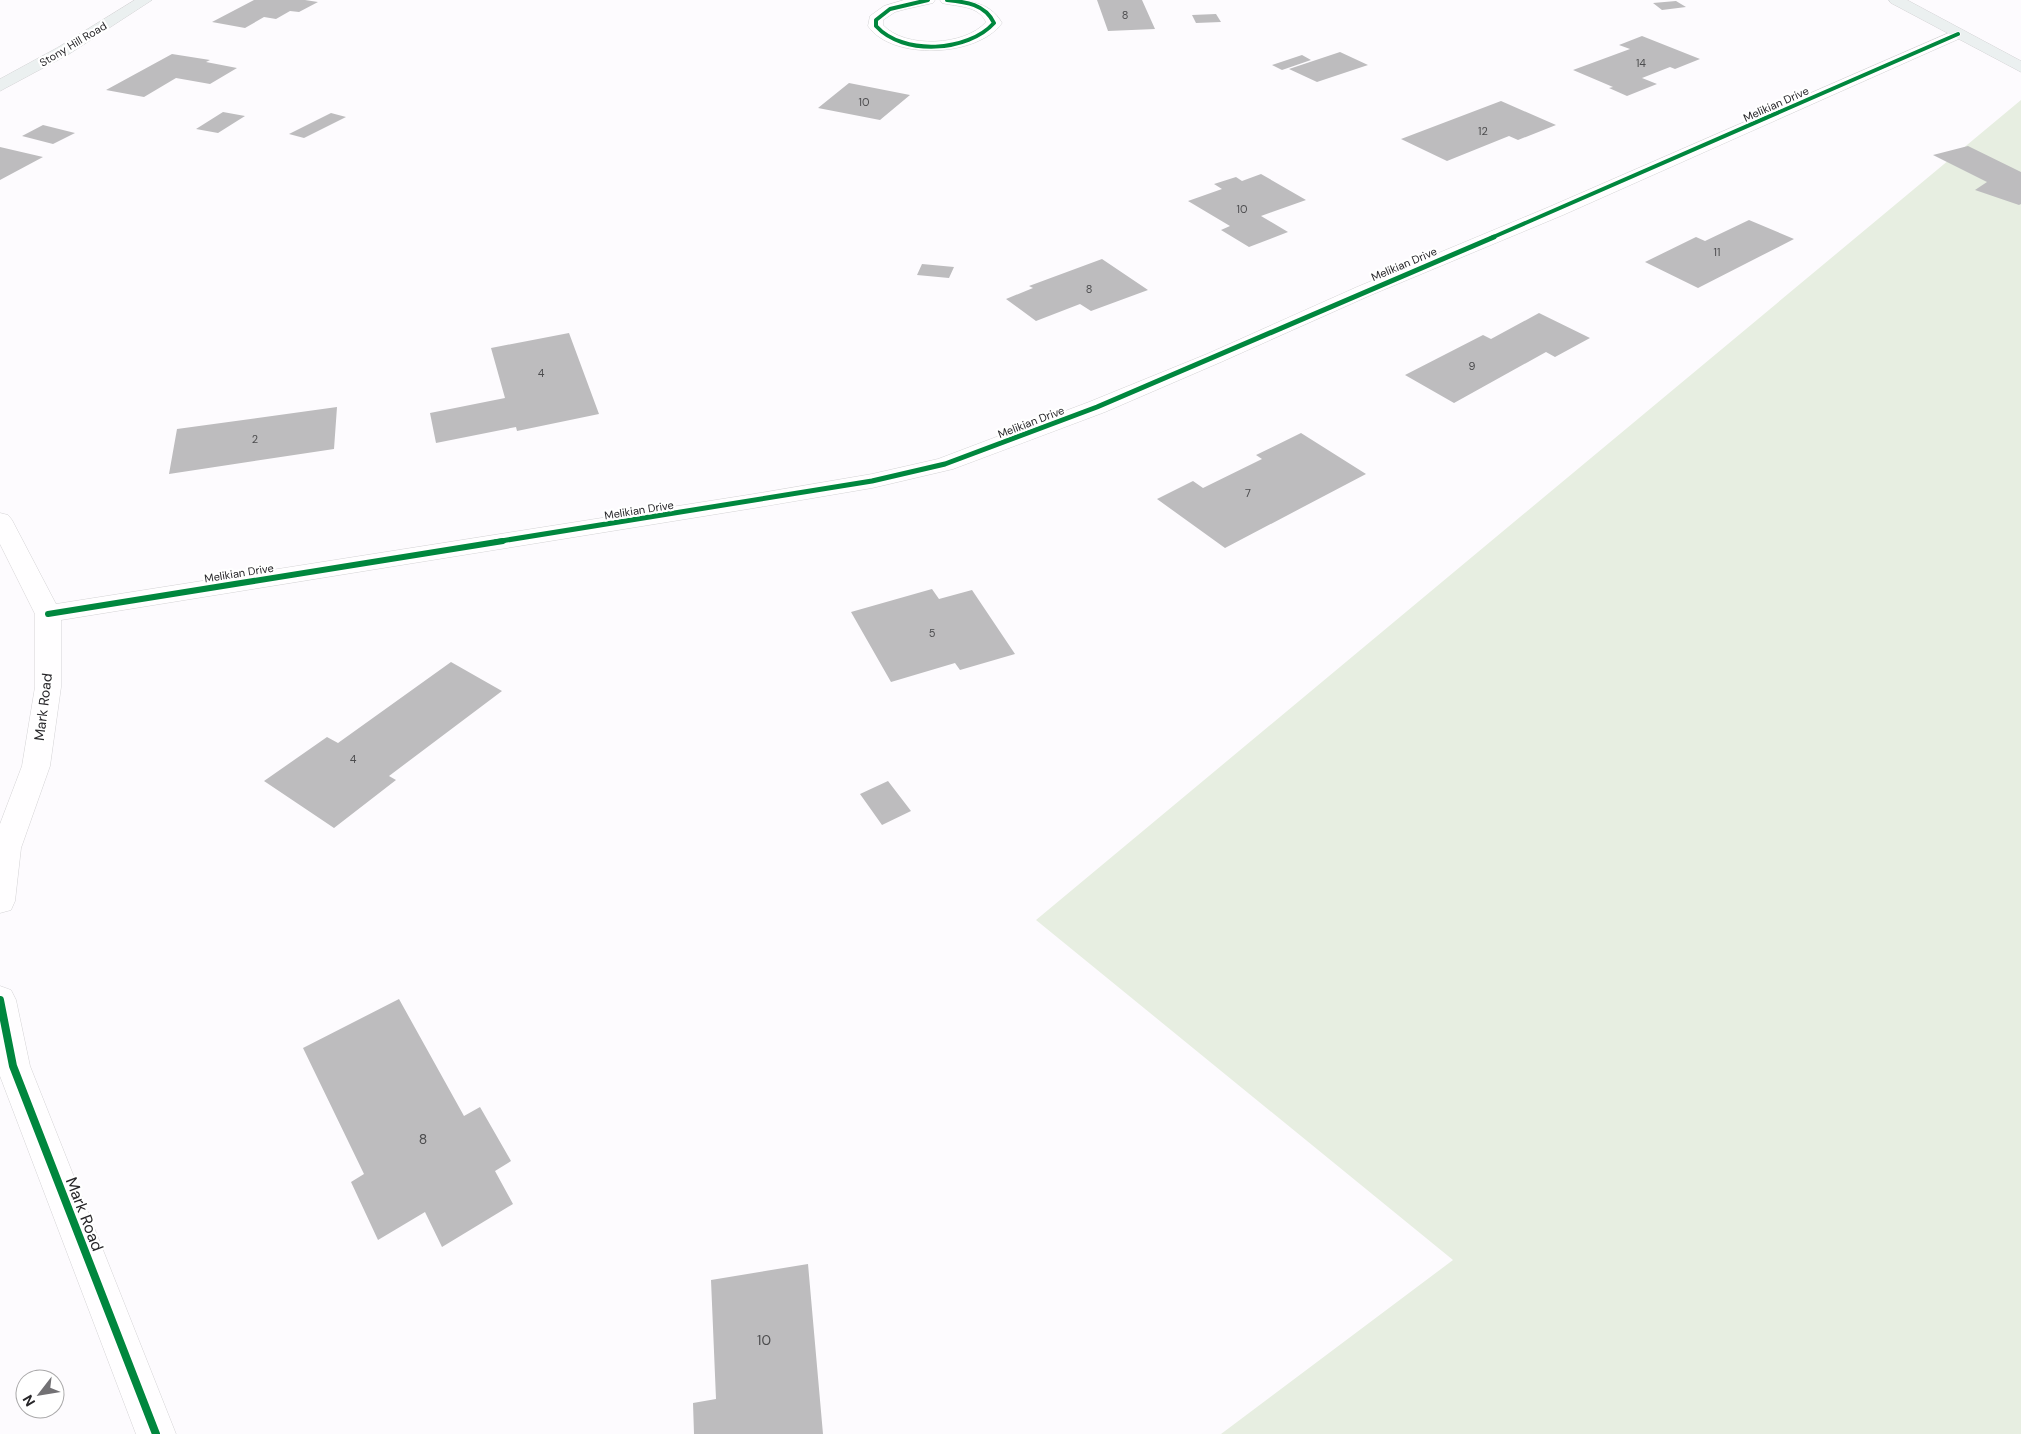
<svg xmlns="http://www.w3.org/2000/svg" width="2021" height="1434" font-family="'DM Sans',sans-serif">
<rect width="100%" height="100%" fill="#fdfbfe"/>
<path fill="#e7eee1" d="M 2021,100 L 2021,1434 L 1221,1434 L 1453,1260 L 1036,920 Z"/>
<path fill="#bdbcbe" d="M 254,0 L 305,0 L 318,2 L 299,12 L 290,11 L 276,19 L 264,17 L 245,28 L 212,22 Z
M 1097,0 L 1142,0 L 1155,29 L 1108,31 Z
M 1676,1 L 1686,7 L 1662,10 L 1653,3 Z
M 1216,14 L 1221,22 L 1196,23 L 1192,15 Z
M 1642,36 L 1700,59 L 1675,69 L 1670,67 L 1642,78 L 1657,84 L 1627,96 L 1609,88 L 1613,87 L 1573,70 L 1630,49 L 1619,45 Z
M 1340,52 L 1368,65 L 1317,82 L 1289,69 Z
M 172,54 L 210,60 L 206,62 L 237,68 L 210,84 L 176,78 L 144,97 L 106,90 Z
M 1302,55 L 1311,60 L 1282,70 L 1272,65 Z
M 849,83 L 910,95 L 880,120 L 818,108 Z
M 1501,101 L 1556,125 L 1518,140 L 1509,136 L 1447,161 L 1401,139 Z
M 223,112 L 245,116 L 218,133 L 196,129 Z
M 331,113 L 346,117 L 304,138 L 289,134 Z
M 43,125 L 75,133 L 53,144 L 22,136 Z
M 1968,146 L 2021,172 L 2021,204 L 2019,205 L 1975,190 L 1987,182 L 1933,155 Z
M 0,147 L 43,157 L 0,180 Z
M 1261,174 L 1306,200 L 1261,216 L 1288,232 L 1249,247 L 1221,230 L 1230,226 L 1188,201 L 1222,189 L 1214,184 L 1236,177 L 1242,181 Z
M 1749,220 L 1794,239 L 1698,288 L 1645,262 L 1696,237 L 1705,241 Z
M 1102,259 L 1148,290 L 1091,311 L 1080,304 L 1036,321 L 1006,299 L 1033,288 L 1029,286 Z
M 922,264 L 954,267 L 949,278 L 917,275 Z
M 1539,313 L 1590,338 L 1555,357 L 1546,352 L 1454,403 L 1405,375 L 1483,335 L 1491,339 Z
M 569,333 L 599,414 L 517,431 L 516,427 L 436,443 L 430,413 L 505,398 L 491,348 Z
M 337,407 L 334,449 L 169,474 L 177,429 Z
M 1301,433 L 1366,474 L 1225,548 L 1157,499 L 1193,481 L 1203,488 L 1262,459 L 1256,455 Z
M 932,589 L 939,599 L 972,590 L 1015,654 L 960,670 L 955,663 L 891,682 L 851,612 Z
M 451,662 L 502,691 L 389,776 L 396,780 L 334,828 L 264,781 L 327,737 L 338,743 Z
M 888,781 L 911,811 L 882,825 L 860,794 Z
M 399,999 L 464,1116 L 480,1107 L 511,1161 L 495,1171 L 513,1204 L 442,1247 L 425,1212 L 378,1240 L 351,1182 L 364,1174 L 303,1048 Z
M 808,1264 L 823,1434 L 694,1434 L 693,1403 L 716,1399 L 711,1280 Z"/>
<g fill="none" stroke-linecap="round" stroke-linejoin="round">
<defs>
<path id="street" d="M 904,0 L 935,0 L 933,3 L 906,9 L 895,12 L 883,20 L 883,25 C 905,49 965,46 986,22 C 978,5 958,7 942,3 L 940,0 C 965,0 989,0 1002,23 C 978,57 892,61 868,26 L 870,16 L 884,6 Z
M 1958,29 L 1963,31 L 1966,34 L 1963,37 L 1563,215 L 1371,295 L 1221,362 L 1105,412 L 953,469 L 872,488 L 754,508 L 61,620 L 61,687 L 50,766 L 21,848 L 15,901 L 11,910 L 0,913 L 0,824 L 22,766 L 35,687 L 35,614 L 0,544 L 0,513 L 8,515 L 12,520 L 56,604 L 754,494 L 872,474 L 938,459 L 1089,402 L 1207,354 L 1357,287 L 1549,207 Z
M 0,986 L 11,990 L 16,1000 L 30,1066 L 176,1434 L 136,1434 L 0,1076 Z"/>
<path id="secondary" d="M 135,0 L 152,0 L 69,54 L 0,91 L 0,79 L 57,48 Z
M 1889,0 L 1907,0 L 2021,61 L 2021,72 L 1891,3 Z"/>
</defs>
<use href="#street" stroke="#d4d3d5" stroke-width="1"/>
<use href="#secondary" stroke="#d4d3d5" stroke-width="1"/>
<use href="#street" fill="#fffeff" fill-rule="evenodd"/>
<use href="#secondary" fill="#ebf0f0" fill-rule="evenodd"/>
<defs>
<path id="cycleway-far3" d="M 928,0 L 890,9 L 876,20 L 876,26 C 903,56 968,52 994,23 C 985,4 966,2 947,0
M 1491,238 L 1958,34"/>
<path id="cycleway-far2" d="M 495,542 L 872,481 L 945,464 L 1097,407 L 1494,237"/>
<path id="cycleway-far1" d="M 48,614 L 503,541"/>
<path id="cycleway" d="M 0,1000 L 13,1066 L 156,1434"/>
</defs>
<use href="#cycleway-far3" stroke="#fff" stroke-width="5.5"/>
<use href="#cycleway-far2" stroke="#fff" stroke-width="8"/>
<use href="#cycleway-far1" stroke="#fff" stroke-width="9"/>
<use href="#cycleway" stroke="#fff" stroke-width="11"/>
<use href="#cycleway-far3" stroke="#00873e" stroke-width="4"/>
<use href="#cycleway-far2" stroke="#00873e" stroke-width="5"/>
<use href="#cycleway-far1" stroke="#00873e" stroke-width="6"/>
<use href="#cycleway" stroke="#00873e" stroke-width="8"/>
</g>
<g text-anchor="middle" stroke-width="4.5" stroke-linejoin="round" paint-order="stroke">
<g font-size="11" fill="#4c4c4e">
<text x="1125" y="19">8</text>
<text x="1641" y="67">14</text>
<text x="864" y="106">10</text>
<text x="1483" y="135">12</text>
<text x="1242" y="213">10</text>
<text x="1717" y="256">11</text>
<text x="1089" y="293">8</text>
<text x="1472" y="370">9</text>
<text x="541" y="377">4</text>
<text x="255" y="443">2</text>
<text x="1248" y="497">7</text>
<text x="932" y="637">5</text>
<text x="353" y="763">4</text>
</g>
<g font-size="11" fill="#272629" stroke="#fff">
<text transform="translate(73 44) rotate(-31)" y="4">Stony Hill Road</text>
<text transform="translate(1776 104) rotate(-24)" y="4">Melikian Drive</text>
<text transform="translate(1404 264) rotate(-23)" y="4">Melikian Drive</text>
<text transform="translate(1031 422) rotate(-21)" y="4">Melikian Drive</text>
<text transform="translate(639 510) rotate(-9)" y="4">Melikian Drive</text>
<text transform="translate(239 573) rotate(-9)" y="4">Melikian Drive</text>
</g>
<g font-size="14" fill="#272629" stroke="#fff">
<text transform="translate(43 707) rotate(-83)" y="5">Mark Road</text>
</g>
<g font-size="14" fill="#4c4c4e">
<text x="423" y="1144">8</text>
<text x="764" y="1345">10</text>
</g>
<g font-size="16" fill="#272629" stroke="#fff">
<text transform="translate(85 1214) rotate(69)" y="6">Mark Road</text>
</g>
</g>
<g transform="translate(40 1394) rotate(239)"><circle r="24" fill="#ffffff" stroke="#a9a8a9"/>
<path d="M0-4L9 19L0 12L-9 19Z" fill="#727174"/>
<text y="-8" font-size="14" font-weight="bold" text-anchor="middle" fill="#272629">N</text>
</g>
</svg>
